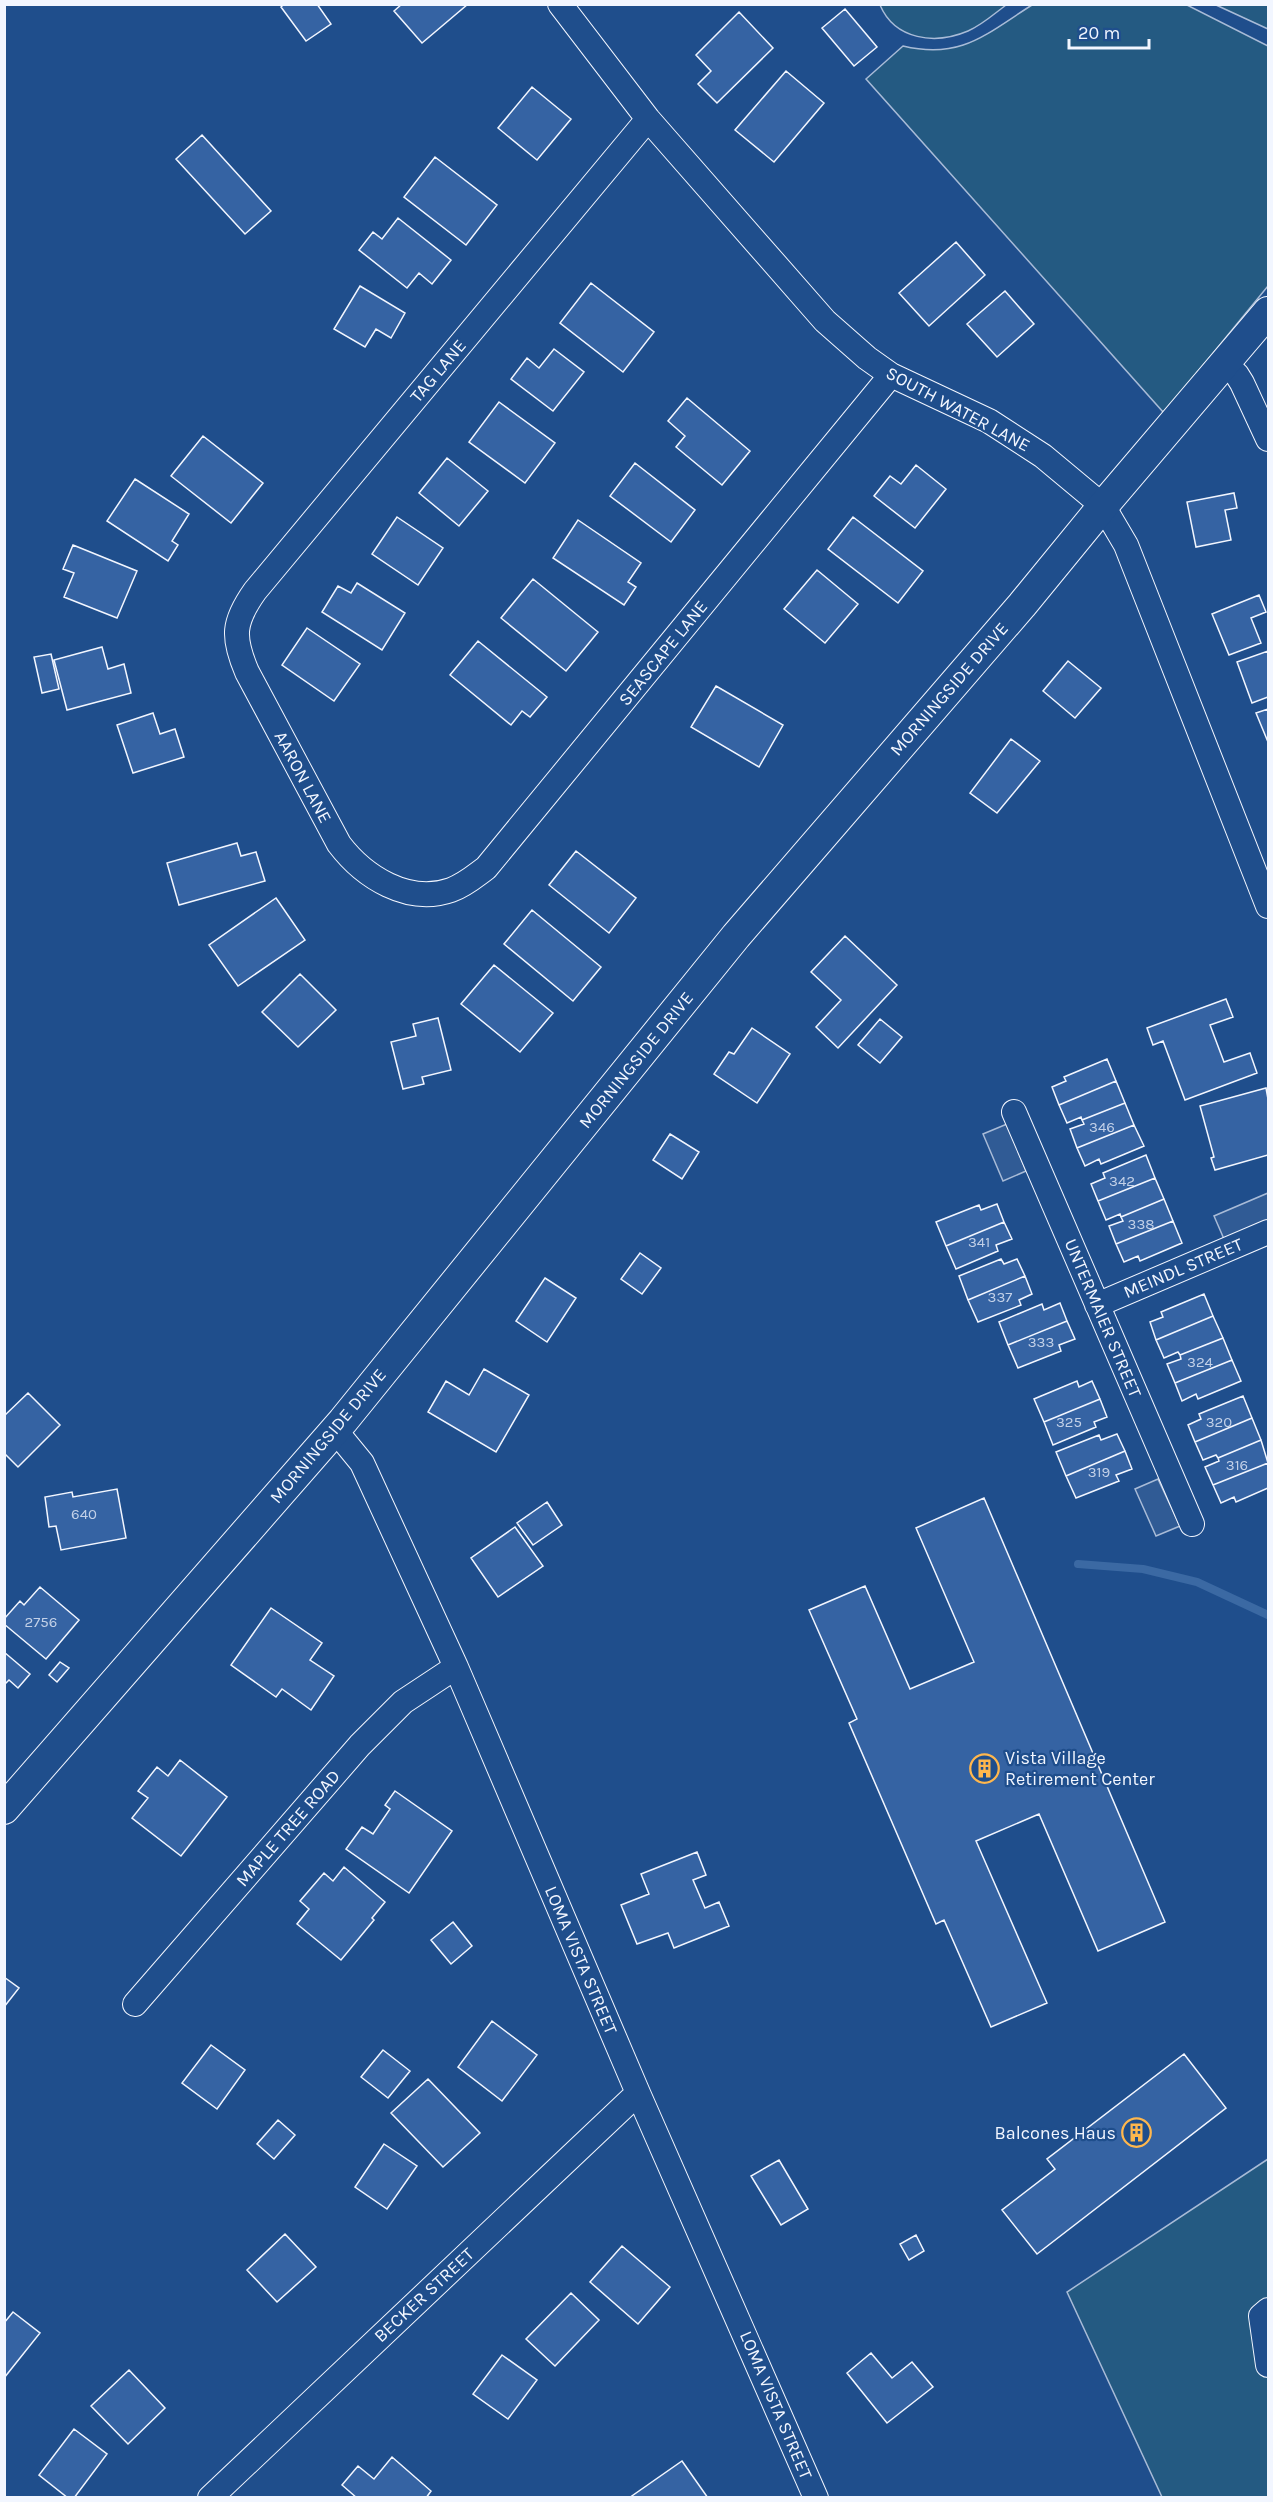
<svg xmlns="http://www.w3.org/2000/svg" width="1273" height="2502" font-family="Karla,sans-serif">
<rect width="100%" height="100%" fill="#1f4e8c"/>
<path fill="#245a82" stroke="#a8bbd7" stroke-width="1.5" d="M 880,5 L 1006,5 C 994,14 982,25 968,31 C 935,45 895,40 880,5 Z
M 1032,5 L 1187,5 L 1268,46 L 1268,286 L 1164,413 L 866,79 L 903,46 C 961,60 986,34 1032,5 Z
M 1216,5 L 1268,5 L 1268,29 Z
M 1268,2159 L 1268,2497 L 1162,2497 L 1067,2292 Z"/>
<path fill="#305b95" stroke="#a8bbd7" stroke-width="1.5" d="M 1007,1124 L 1026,1171 L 1003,1181 L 983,1134 Z
M 1268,1193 L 1268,1221 L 1224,1239 L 1214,1216 Z
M 1158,1479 L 1180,1526 L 1156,1536 L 1135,1489 Z"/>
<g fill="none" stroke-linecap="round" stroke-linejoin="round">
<path stroke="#3b69a3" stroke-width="8" d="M 1078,1564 L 1143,1569 L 1197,1582 L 1268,1615"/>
</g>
<path fill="#3563a3" stroke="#f2f6ff" stroke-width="1.5" d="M 284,4 L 317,4 L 331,24 L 306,41 L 281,7 Z
M 402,4 L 468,4 L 422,43 L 394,11 Z
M 845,9 L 877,47 L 854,66 L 822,28 Z
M 739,12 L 773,48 L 717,103 L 698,84 L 711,71 L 696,55 Z
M 786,71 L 824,103 L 774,162 L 735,130 Z
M 532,87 L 571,119 L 537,160 L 498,128 Z
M 202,135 L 271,211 L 245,234 L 176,159 Z
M 435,157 L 497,205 L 466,245 L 404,197 Z
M 398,218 L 451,260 L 432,284 L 419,273 L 407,288 L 359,250 L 373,232 L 382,239 Z
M 956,242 L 985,275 L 929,326 L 899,293 Z
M 591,283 L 654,332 L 623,372 L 560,323 Z
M 360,286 L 405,313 L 391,338 L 376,329 L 365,347 L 334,329 Z
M 1005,291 L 1034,324 L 997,357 L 967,324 Z
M 554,349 L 584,372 L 553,411 L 511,379 L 527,358 L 539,368 Z
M 687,398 L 750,451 L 722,485 L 676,447 L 685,436 L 668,421 Z
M 499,402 L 555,443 L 525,483 L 469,442 Z
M 203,436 L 263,483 L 231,523 L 171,476 Z
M 447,458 L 488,491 L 459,526 L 419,493 Z
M 635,463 L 695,510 L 671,542 L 610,496 Z
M 916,465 L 946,489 L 915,528 L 874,496 L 890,476 L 901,484 Z
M 135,479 L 189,514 L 172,541 L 178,545 L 168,561 L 107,521 Z
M 1234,493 L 1237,508 L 1225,510 L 1231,540 L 1196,547 L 1187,502 Z
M 397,517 L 443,548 L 418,585 L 372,554 Z
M 853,517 L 923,571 L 898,603 L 828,549 Z
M 578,520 L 641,563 L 628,582 L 636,587 L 624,605 L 553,558 Z
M 73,545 L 137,571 L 117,618 L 64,597 L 74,573 L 63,569 Z
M 817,570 L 858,604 L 825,643 L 784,609 Z
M 533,579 L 598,632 L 566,671 L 501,618 Z
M 357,583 L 405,613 L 382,650 L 322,612 L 338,586 L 351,593 Z
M 1259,595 L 1266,612 L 1251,618 L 1261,643 L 1229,655 L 1212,614 Z
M 307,628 L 360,664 L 334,701 L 282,665 Z
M 478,641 L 547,697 L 530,717 L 522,711 L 511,725 L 450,675 Z
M 102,647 L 108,669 L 124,664 L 131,693 L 67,710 L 54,660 Z
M 1268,651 L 1268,697 L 1252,703 L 1237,662 Z
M 51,654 L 59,689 L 42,693 L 34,657 Z
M 1068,661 L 1101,688 L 1075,718 L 1043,691 Z
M 716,686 L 783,725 L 759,767 L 691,727 Z
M 1268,709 L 1268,742 L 1256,713 Z
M 153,713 L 160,734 L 175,729 L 184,757 L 133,773 L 117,725 Z
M 1011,739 L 1040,761 L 997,813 L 970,793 Z
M 237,843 L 241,856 L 256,852 L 265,881 L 179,905 L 167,863 Z
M 576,851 L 636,898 L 609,933 L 549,885 Z
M 276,898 L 305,940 L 238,986 L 209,945 Z
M 532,910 L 601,967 L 573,1001 L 504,944 Z
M 845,936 L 897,985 L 838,1048 L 816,1027 L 841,1000 L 811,972 Z
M 494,965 L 553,1013 L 520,1052 L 461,1004 Z
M 300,974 L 336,1010 L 298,1047 L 262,1012 Z
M 1226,999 L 1233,1017 L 1210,1025 L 1224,1062 L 1250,1053 L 1257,1073 L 1185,1100 L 1163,1041 L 1153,1045 L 1147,1028 Z
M 438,1018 L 451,1070 L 422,1077 L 424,1084 L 403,1089 L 391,1042 L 416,1036 L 413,1024 Z
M 880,1019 L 902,1037 L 880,1063 L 858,1045 Z
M 752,1028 L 790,1054 L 757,1103 L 714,1074 L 729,1052 L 734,1054 Z
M 1107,1059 L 1116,1081 L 1059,1105 L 1052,1087 L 1066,1081 L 1064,1077 Z
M 1116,1081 L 1125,1103 L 1082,1120 L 1081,1117 L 1067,1123 L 1059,1105 Z
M 1266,1088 L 1268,1099 L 1268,1155 L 1215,1170 L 1211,1158 L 1214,1157 L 1200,1106 Z
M 1125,1103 L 1134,1125 L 1077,1148 L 1070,1129 L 1084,1124 L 1082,1120 Z
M 1134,1125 L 1144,1146 L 1101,1164 L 1099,1159 L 1085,1166 L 1077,1148 Z
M 670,1134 L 699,1152 L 682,1179 L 653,1160 Z
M 1146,1155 L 1155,1178 L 1098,1201 L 1091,1184 L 1105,1178 L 1103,1173 Z
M 1155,1178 L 1164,1199 L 1121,1217 L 1120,1214 L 1106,1220 L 1098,1201 Z
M 1164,1199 L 1173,1221 L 1116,1244 L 1109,1226 L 1123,1221 L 1121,1217 Z
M 997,1204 L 1004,1222 L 946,1246 L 936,1222 L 979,1205 L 981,1210 Z
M 1173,1221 L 1182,1243 L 1140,1261 L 1138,1256 L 1124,1262 L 1116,1244 Z
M 1004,1222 L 1012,1239 L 996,1245 L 998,1251 L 956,1269 L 946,1246 Z
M 640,1253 L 661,1268 L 642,1294 L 621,1279 Z
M 1001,1259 L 1004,1264 L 1017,1259 L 1025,1276 L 968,1300 L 959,1276 Z
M 1025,1276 L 1032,1294 L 1019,1300 L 1021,1305 L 978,1322 L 968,1300 Z
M 545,1278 L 576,1298 L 547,1342 L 516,1321 Z
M 1204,1294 L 1213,1316 L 1156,1340 L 1150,1322 L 1163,1317 L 1161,1312 Z
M 1060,1303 L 1067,1321 L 1008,1345 L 999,1322 L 1042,1304 L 1044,1310 Z
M 1213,1316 L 1223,1338 L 1180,1355 L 1178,1352 L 1164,1358 L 1156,1340 Z
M 1067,1321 L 1075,1339 L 1059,1345 L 1061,1351 L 1018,1368 L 1008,1345 Z
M 1223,1338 L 1232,1360 L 1175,1383 L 1167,1364 L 1181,1359 L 1180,1355 Z
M 1232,1360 L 1241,1381 L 1198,1399 L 1196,1394 L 1182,1401 L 1175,1383 Z
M 484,1369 L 529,1395 L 496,1452 L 428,1412 L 446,1381 L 469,1395 Z
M 1077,1381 L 1079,1387 L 1092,1381 L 1100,1399 L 1044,1422 L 1034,1399 Z
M 28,1393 L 60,1425 L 18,1467 L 4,1453 L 4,1416 Z
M 1243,1396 L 1252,1418 L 1195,1442 L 1188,1425 L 1201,1419 L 1199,1414 Z
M 1100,1399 L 1107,1417 L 1094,1422 L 1096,1427 L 1053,1445 L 1044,1422 Z
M 1252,1418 L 1261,1440 L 1218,1458 L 1216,1455 L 1203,1460 L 1195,1442 Z
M 1117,1434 L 1125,1451 L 1066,1476 L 1056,1452 L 1099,1435 L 1101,1440 Z
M 1261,1440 L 1268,1463 L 1213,1485 L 1205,1467 L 1219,1461 L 1218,1458 Z
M 1125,1451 L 1132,1469 L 1116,1475 L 1119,1481 L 1076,1498 L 1066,1476 Z
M 1268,1463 L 1268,1488 L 1236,1502 L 1234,1497 L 1221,1503 L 1213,1485 Z
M 117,1489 L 126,1538 L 61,1550 L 56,1526 L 49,1527 L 45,1497 L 72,1492 L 73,1497 Z
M 984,1498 L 1165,1922 L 1098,1951 L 1039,1814 L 976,1841 L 1047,2003 L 991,2027 L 944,1920 L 936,1924 L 849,1723 L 857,1719 L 809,1610 L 865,1586 L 910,1689 L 974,1662 L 916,1528 Z
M 547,1502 L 562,1525 L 533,1545 L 517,1523 Z
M 515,1527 L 543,1566 L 498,1597 L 471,1558 Z
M 40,1587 L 79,1620 L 46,1659 L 4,1624 L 4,1619 L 20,1601 L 24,1605 Z
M 271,1608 L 322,1643 L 310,1660 L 334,1676 L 311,1710 L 282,1689 L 276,1697 L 231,1665 Z
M 4,1652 L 30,1674 L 18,1688 L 9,1680 L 4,1685 Z
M 60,1662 L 69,1668 L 57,1682 L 49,1675 Z
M 180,1760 L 227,1797 L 181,1856 L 132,1818 L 148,1798 L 138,1791 L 157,1767 L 168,1776 Z
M 395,1791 L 452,1831 L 409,1893 L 346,1849 L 362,1827 L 373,1834 L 390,1809 L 385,1805 Z
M 697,1852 L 706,1875 L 693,1880 L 705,1908 L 719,1902 L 729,1926 L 674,1948 L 668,1933 L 637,1944 L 621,1905 L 649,1894 L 641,1874 Z
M 344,1867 L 385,1902 L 372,1918 L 374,1920 L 341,1960 L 297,1924 L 309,1909 L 300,1901 L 324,1873 L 333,1881 Z
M 453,1922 L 472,1946 L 451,1964 L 431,1940 Z
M 4,1977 L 19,1988 L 4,2007 Z
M 492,2021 L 537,2055 L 502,2101 L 458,2067 Z
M 211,2045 L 245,2070 L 217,2109 L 182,2083 Z
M 383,2050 L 410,2071 L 388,2098 L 361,2077 Z
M 1184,2054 L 1226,2108 L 1037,2254 L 1002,2210 L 1055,2169 L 1047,2159 Z
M 428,2079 L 480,2133 L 443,2167 L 391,2113 Z
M 278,2120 L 295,2135 L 274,2159 L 257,2144 Z
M 384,2144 L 417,2166 L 387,2209 L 355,2187 Z
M 779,2160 L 808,2209 L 781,2225 L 751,2176 Z
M 285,2234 L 316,2267 L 277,2302 L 247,2270 Z
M 916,2235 L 924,2251 L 909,2260 L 900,2244 Z
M 622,2246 L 670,2287 L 638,2324 L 590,2282 Z
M 571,2293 L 599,2320 L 555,2366 L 526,2339 Z
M 13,2312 L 40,2333 L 4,2378 L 4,2323 Z
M 871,2353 L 892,2378 L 912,2362 L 933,2387 L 887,2423 L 847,2373 Z
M 502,2355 L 537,2380 L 508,2419 L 473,2394 Z
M 129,2370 L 165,2408 L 128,2444 L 91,2406 Z
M 74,2429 L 107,2454 L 74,2498 L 68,2498 L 39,2475 Z
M 392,2457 L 431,2491 L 426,2498 L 357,2498 L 342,2485 L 358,2466 L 374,2479 Z
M 682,2461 L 708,2498 L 629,2498 Z"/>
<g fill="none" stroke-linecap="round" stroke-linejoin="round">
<defs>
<path id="minor" d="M 560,4 L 648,119 L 825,321 L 867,358 L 891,375 L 989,421 L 1043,456 L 1103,506 L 1126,545 L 1268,906
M 648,119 L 255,591 C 233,622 232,637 247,672 L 339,844 C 364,877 408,905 451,890 C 465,885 475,876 486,868 L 891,375
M 1225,363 L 1237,375 L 1242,383 L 1268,439
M 1014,1112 L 1192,1524
M 1097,1305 L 1268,1232
M 335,1430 L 362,1463 L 456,1667 L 638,2093 L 816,2498
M 135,2004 L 360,1745 L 403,1702 L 456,1667
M 1268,2310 L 1261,2316 L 1268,2365
M 210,2498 L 638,2093"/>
<path id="tertiary" d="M 4,1809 L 343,1421 L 736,936 L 1022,605 L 1103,506 L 1268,312"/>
</defs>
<use href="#minor" stroke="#f2f6ff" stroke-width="26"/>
<use href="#tertiary" stroke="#f2f6ff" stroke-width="32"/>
<use href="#minor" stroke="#1f4e8c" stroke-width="24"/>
<use href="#tertiary" stroke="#1f4e8c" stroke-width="30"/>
</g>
<defs>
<symbol id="building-ring" viewBox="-11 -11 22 22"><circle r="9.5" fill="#1f4e8c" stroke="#ffb74d" stroke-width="1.5"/><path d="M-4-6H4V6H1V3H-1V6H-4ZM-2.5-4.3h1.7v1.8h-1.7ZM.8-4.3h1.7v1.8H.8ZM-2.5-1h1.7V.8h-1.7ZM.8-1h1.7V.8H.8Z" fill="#ffb74d"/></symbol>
</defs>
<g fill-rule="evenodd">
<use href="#building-ring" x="968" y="1752" width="33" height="33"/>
<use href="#building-ring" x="1120" y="2116" width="33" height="33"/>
</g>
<g text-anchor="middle" stroke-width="4.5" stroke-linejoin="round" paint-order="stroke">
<g font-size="15" fill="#c3d1e8">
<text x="1102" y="1132">346</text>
<text x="1122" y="1186">342</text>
<text x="1141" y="1229">338</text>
<text x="979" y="1247">341</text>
<text x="1000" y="1302">337</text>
<text x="1041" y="1347">333</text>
<text x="1200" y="1367">324</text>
<text x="1069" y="1427">325</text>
<text x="1219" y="1427">320</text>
<text x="1237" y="1470">316</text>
<text x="1099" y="1477">319</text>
<text x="84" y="1519">640</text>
<text x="41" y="1627">2756</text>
</g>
<g font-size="18" fill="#f2f6ff" stroke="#1f4e8c">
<text transform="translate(438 371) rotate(-50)" y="6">TAG LANE</text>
<text transform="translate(958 409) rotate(28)" y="6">SOUTH WATER LANE</text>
<text transform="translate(663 653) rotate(-51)" y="6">SEASCAPE LANE</text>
<text transform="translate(949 689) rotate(-49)" y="6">MORNINGSIDE DRIVE</text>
<text transform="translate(303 777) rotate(62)" y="6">AARON LANE</text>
<text transform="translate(636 1060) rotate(-51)" y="6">MORNINGSIDE DRIVE</text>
<text transform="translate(1183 1268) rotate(-23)" y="6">MEINDL STREET</text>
<text transform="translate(1103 1318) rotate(67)" y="6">UNTERMAIER STREET</text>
<text transform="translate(328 1436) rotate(-50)" y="6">MORNINGSIDE DRIVE</text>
<text transform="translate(288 1828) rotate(-49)" y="6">MAPLE TREE ROAD</text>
<text transform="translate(581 1960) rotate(67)" y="6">LOMA VISTA STREET</text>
<text transform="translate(424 2295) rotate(-43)" y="6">BECKER STREET</text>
<text transform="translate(776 2405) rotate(67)" y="6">LOMA VISTA STREET</text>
</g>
<g font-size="18" fill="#f2f6ff" stroke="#1f4e8c" text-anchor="start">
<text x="1005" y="1764">Vista Village<tspan x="1005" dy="21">Retirement Center</tspan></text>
<text x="1116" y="2139" text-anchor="end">Balcones Haus</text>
</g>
</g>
<rect width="1273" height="2502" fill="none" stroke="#f2f6ff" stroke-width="12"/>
<path d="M1069 39v9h80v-9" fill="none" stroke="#f2f6ff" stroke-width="3"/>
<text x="1078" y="39" font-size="18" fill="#f2f6ff" stroke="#1f4e8c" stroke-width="4.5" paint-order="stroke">20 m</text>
</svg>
